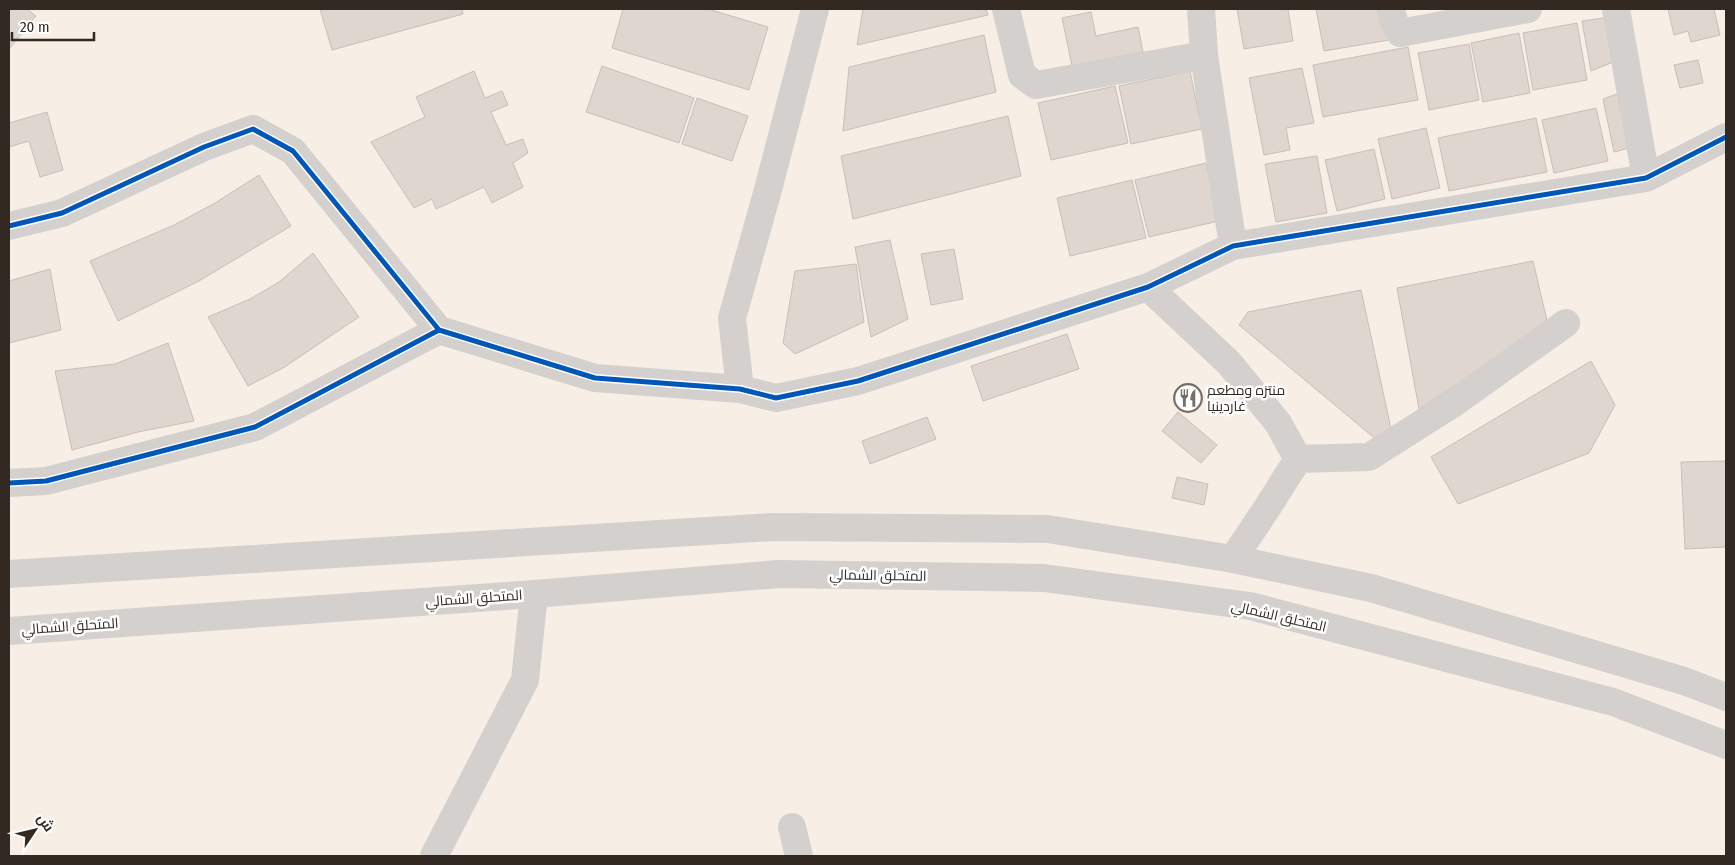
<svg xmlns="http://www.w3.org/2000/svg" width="1735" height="865" font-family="'Fira Sans Condensed',Cairo,sans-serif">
<rect width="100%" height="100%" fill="#f7eee6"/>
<path fill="#dfd7cf" stroke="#c7bfb8" d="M 9,9 L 27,9 L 36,16 L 9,49 Z
M 320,9 L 462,9 L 463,14 L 332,50 Z
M 623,9 L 708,9 L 768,27 L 749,90 L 612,48 Z
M 863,9 L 986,9 L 988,15 L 857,45 Z
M 1237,9 L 1288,9 L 1293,41 L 1244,49 Z
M 1316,9 L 1390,9 L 1395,39 L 1324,51 Z
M 1668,9 L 1714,9 L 1720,35 L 1691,42 L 1688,31 L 1674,35 Z
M 1091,12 L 1096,36 L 1138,27 L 1143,52 L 1072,66 L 1062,18 Z
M 1604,18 L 1613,62 L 1591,71 L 1582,21 Z
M 1577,23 L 1587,80 L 1533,90 L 1523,33 Z
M 1519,33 L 1530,93 L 1483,102 L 1471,43 Z
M 984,35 L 996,92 L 843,131 L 849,67 Z
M 1469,44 L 1479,100 L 1429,110 L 1418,53 Z
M 1408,47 L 1418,100 L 1323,117 L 1313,65 Z
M 1698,60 L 1703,83 L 1680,88 L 1674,65 Z
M 602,66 L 694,98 L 679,143 L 586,112 Z
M 1302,68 L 1314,123 L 1286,128 L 1290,150 L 1264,155 L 1249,78 Z
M 474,71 L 485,98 L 502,91 L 508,105 L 491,112 L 506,145 L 523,139 L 528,153 L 513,163 L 523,187 L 492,203 L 484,187 L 436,209 L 432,199 L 414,208 L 371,142 L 425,117 L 416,97 Z
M 1190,71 L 1202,129 L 1131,144 L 1119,86 Z
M 1115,86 L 1128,143 L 1051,160 L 1038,103 Z
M 1620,93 L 1630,148 L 1614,152 L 1603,99 Z
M 697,98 L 748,116 L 732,161 L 682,144 Z
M 1596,108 L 1608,161 L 1554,173 L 1542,120 Z
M 47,112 L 63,170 L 40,177 L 29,141 L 9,147 L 9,123 Z
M 1008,116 L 1021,176 L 853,219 L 841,156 Z
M 1536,118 L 1547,172 L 1449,191 L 1438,138 Z
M 1426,128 L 1440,188 L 1392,199 L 1378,139 Z
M 1374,149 L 1385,199 L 1337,211 L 1325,160 Z
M 1317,156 L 1327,213 L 1276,222 L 1265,164 Z
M 1206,163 L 1219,221 L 1149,237 L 1135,180 Z
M 259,175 L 291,226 L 199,281 L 118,321 L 90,261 L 174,225 L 215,203 Z
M 1132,180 L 1146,238 L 1070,256 L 1057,198 Z
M 890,240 L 908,319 L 871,337 L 855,247 Z
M 954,249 L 963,299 L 931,305 L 921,254 Z
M 313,253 L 359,317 L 283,368 L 248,386 L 208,317 L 250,299 L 279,282 Z
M 1533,261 L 1548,325 L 1419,409 L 1397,288 Z
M 856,264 L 864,322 L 795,354 L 783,343 L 795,271 Z
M 50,269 L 61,330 L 9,343 L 9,281 Z
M 1361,290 L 1393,438 L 1378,441 L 1239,325 L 1248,312 Z
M 1067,334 L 1079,369 L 983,401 L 971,366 Z
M 168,343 L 194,421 L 138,432 L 72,450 L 55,371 L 115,364 Z
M 1591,361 L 1615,405 L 1589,453 L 1458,504 L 1431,457 Z
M 1178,412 L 1217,445 L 1201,463 L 1162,431 Z
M 927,417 L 936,439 L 870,464 L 862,441 Z
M 1726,461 L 1726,547 L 1685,549 L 1681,462 Z
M 1177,477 L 1208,484 L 1204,505 L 1172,498 Z"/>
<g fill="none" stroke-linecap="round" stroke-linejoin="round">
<path stroke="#d3d0ce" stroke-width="28" d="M 1006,9 L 1022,75 L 1036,85 L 1204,55
M 1201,9 L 1204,55 L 1233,246
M 1391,9 L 1394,22 L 1400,33 L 1528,9
M 1616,9 L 1646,178
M 9,226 L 62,213 L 204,147 L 253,129 L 293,151 L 439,330
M 1148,287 L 1229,363 L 1278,423 L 1298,459 L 1267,508 L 1233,559
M 740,389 L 732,318 L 769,186 L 815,9
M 1298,459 L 1369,457 L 1451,405 L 1566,323
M 9,483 L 46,481 L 255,427 L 439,330 L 595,378 L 740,389 L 776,398 L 858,381 L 1148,287 L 1233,246 L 1646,178 L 1726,137
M 792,827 L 799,856
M 434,856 L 525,680 L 534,594"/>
<path stroke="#d3d0ce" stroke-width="28" d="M 9,574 L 772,527 L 1048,529 L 1233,559 L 1371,588 L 1684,681 L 1726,697
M 9,631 L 534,594 L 779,574 L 1044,578 L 1250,606 L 1613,702 L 1726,745"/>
<defs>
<path id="cycleway" d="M 9,226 L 62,213 L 204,147 L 253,129 L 293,151 L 439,330
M 9,483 L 46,481 L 255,427 L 439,330 L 595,378 L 740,389 L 776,398 L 858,381 L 1148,287 L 1233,246 L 1646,178 L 1726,137"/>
</defs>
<use href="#cycleway" stroke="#fff" stroke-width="8"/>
<use href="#cycleway" stroke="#0057b8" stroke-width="5"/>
</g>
<defs>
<symbol id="restaurant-ring" viewBox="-11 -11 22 22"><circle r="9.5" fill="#fff" stroke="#766e67" stroke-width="1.5"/><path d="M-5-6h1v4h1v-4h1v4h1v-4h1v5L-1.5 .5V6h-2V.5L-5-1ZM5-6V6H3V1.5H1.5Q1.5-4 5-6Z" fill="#766e67"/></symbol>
</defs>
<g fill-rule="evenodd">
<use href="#restaurant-ring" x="1172" y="382" width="32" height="32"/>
</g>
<g text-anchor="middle" stroke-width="5" stroke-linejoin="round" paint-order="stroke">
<g font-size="14" fill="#312922" stroke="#fff" text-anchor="start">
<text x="1207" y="395">منتزه ومطعم<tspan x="1207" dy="16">غاردينيا</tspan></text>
</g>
<g font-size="14" fill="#312922" stroke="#fff">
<text transform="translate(878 575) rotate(1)" y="5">المتحلق الشمالي</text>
<text transform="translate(474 598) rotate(-4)" y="5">المتحلق الشمالي</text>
<text transform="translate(1279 616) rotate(13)" y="5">المتحلق الشمالي</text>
<text transform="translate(70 626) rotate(-4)" y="5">المتحلق الشمالي</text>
</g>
</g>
<rect width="1735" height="865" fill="none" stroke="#312922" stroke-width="20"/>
<g transform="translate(35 830) rotate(55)" stroke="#ffffff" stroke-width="4" paint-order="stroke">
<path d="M0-4L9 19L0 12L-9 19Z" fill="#312922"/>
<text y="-8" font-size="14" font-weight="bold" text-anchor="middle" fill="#312922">ش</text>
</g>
<path d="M12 32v8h82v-8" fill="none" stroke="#312922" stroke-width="2.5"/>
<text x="20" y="32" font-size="15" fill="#312922" stroke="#ffffff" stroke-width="4" paint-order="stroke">20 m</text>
</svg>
